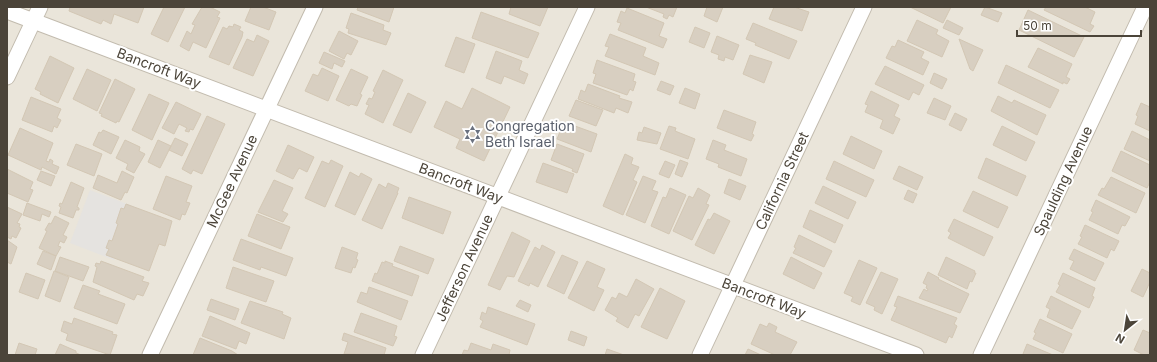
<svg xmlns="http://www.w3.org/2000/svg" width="1157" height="362" font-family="Inter,sans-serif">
<rect width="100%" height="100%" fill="#f6f3ec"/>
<path fill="#eae5da" d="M 7,7 L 1150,7 L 1150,355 L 7,355 Z"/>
<path fill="#e5e3e0" d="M 90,190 L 135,207 L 114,260 L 70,243 Z"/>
<path fill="#d8cfc1" stroke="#d3c7b4" d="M 70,7 L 144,7 L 138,23 L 114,14 L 111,24 L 103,20 L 101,24 L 69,11 Z
M 164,7 L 185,7 L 168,42 L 151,34 Z
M 202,7 L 210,7 L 220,12 L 217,17 L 220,18 L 206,48 L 193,42 L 189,51 L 180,46 L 187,31 L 191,34 L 195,25 L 192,24 Z
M 251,7 L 263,7 L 276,12 L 269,30 L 245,21 Z
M 358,7 L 394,7 L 389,22 L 357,10 Z
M 511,7 L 548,7 L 540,26 L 509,14 Z
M 646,7 L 677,7 L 673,17 L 669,15 L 667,19 L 663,17 L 664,14 Z
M 707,7 L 723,7 L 717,22 L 704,16 Z
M 774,7 L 794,7 L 809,12 L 802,31 L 769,19 Z
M 910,7 L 951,7 L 943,23 Z
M 985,7 L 1002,13 L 998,22 L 981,15 Z
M 1046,7 L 1085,7 L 1095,12 L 1090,24 L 1094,26 L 1090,32 L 1044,10 Z
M 627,8 L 664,23 L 659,36 L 667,39 L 663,48 L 618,30 L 621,23 L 617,22 L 621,11 L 625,13 Z
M 1028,10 L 1084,37 L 1074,57 L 1019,30 Z
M 481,12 L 539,33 L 528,58 L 472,38 Z
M 351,13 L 384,25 L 383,30 L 391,33 L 386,45 L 348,33 L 349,29 L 346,28 Z
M 917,20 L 938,30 L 936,34 L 949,41 L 942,57 L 907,41 Z
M 947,20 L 963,28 L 959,35 L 943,28 Z
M 753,23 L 797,41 L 789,59 L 755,45 L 756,43 L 746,39 Z
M 234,24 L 241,27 L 239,30 L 243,32 L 242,37 L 229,65 L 209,57 L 223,27 L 227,29 L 229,26 L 233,27 Z
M 695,27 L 710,33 L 704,48 L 689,42 Z
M 339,31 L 358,41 L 351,55 L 347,53 L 344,59 L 329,51 Z
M 610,34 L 646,48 L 643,56 L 659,63 L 655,75 L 605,56 L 609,47 L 605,46 Z
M 257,35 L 269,41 L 253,76 L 233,68 L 247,39 L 254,42 Z
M 717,36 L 739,45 L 733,60 L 725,57 L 724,61 L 718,59 L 719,55 L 711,52 Z
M 456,37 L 475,44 L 464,73 L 445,66 Z
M 959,39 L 983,50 L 973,71 L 970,69 Z
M 898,40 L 924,52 L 921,58 L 929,62 L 923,75 L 886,58 L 892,46 L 895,47 Z
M 1038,48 L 1072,64 L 1066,77 L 1070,79 L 1067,84 L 1063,82 L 1063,84 L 1028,67 Z
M 496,51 L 522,61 L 519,70 L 528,74 L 524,84 L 504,76 L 501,84 L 486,78 Z
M 324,52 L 345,61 L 342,67 L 334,63 L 332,69 L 319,63 Z
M 750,55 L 772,62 L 764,83 L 743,74 Z
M 50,56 L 74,68 L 58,103 L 40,94 L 41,92 L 35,89 Z
M 597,60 L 635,74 L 633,81 L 636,82 L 633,91 L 630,89 L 627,95 L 593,83 L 596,74 L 593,73 Z
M 1006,65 L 1059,90 L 1050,108 L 998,83 Z
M 885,66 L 924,85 L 919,95 L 913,92 L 909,100 L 875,84 Z
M 322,68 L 339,76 L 328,101 L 305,91 L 313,74 L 318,76 Z
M 87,69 L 111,80 L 97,111 L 73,99 Z
M 351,69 L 368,77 L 360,94 L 362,95 L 357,106 L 351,104 L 349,106 L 336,100 Z
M 383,70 L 403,80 L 383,123 L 365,114 L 369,105 L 366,104 L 369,98 L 372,99 L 375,92 L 373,91 Z
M 934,73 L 947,79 L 942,89 L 930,83 Z
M 115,79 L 135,89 L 119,122 L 117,121 L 116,123 L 101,116 L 102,114 L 99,113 Z
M 661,81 L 674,86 L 670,95 L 657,90 Z
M 588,84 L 620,96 L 619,98 L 632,102 L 628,113 L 616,108 L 614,113 L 578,99 L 581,90 L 585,92 Z
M 472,88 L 510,107 L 484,161 L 456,148 L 460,139 L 434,127 L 446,101 L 462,109 Z
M 685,88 L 700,94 L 695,109 L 679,103 Z
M 871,91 L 899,105 L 894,116 L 900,119 L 893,134 L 880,128 L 883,120 L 865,112 L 868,105 L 865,104 Z
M 408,93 L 426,102 L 411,133 L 393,125 Z
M 149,94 L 169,103 L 152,140 L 132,130 Z
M 998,96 L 1012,103 L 1014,100 L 1046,115 L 1037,135 L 991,111 Z
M 31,97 L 61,109 L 57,118 L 61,120 L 57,128 L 54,126 L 52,132 L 22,120 Z
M 934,98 L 951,106 L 945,120 L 927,113 Z
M 576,100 L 603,110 L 596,126 L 569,116 Z
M 176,102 L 201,114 L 193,130 L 190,129 L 189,132 L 185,131 L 187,128 L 179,124 L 174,134 L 162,128 Z
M 1141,103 L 1150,107 L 1150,131 L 1135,124 L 1138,116 L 1136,115 Z
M 724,110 L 756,122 L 752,134 L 754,135 L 751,141 L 717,128 Z
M 955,113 L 967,119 L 961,131 L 949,125 Z
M 207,116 L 225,124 L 202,174 L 193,170 L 191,174 L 182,169 Z
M 564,122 L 597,134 L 591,152 L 557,139 Z
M 669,126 L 676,128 L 675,131 L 695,139 L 688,159 L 660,149 Z
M 1002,126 L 1035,142 L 1026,161 L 993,145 Z
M 644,127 L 661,133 L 657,144 L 637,140 L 639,132 L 642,133 Z
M 20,128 L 53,143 L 46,161 L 49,162 L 50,159 L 53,161 L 52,164 L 59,167 L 56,174 L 42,167 L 41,170 L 8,155 Z
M 103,130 L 119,137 L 111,154 L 93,145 L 99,132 L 101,133 Z
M 1132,131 L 1150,140 L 1150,161 L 1124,149 Z
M 851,136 L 882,151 L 874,169 L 843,154 Z
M 175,138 L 188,144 L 182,156 L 169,150 Z
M 125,140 L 140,147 L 139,151 L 145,154 L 134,173 L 126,169 L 128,164 L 116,158 Z
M 158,140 L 171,146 L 160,168 L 148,162 Z
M 713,140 L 726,145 L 724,150 L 747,159 L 741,176 L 718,167 L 719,164 L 706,159 Z
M 76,144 L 102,154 L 94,176 L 67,165 Z
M 557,144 L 584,154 L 577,173 L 572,171 L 573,169 L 551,160 Z
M 288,145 L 314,157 L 307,172 L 299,168 L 293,179 L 276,171 Z
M 1121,151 L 1150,165 L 1150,182 L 1147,188 L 1112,171 Z
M 625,154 L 633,158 L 631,164 L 639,167 L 633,180 L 637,182 L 623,215 L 603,206 Z
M 986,158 L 1026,176 L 1017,196 L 978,178 Z
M 331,160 L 343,166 L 325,207 L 305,198 L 322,161 L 329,164 Z
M 680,160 L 688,163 L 682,177 L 675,174 Z
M 665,161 L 675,165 L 669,178 L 659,174 Z
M 834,161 L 874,180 L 866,197 L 826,179 Z
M 543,163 L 574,174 L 567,193 L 536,182 Z
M 899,166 L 923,177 L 917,190 L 893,179 Z
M 7,169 L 33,182 L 30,189 L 33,190 L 28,202 L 7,193 Z
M 41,171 L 55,176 L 51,186 L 37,180 Z
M 122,171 L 134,177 L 127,193 L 125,192 L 121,200 L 93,188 L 98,175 L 117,183 Z
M 350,172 L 359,177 L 361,173 L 372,179 L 355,215 L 335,206 Z
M 166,176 L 192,186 L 186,202 L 190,203 L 185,215 L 182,214 L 180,220 L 153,209 Z
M 643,176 L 656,181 L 652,190 L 658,192 L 645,223 L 626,215 Z
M 1111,177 L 1145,193 L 1136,213 L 1098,195 L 1102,188 L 1104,189 Z
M 729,179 L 746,186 L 740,200 L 724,193 Z
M 274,180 L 293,188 L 282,211 L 288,214 L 283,222 L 258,212 Z
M 71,182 L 84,188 L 77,207 L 79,208 L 79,210 L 76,210 L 73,218 L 59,213 L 61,207 L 59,206 L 60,203 L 62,204 Z
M 388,183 L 399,188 L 397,193 L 398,193 L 382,229 L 362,220 L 379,184 L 386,188 Z
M 823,186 L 856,202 L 848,219 L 815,203 Z
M 670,188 L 686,195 L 669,234 L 651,226 L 663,197 L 666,198 Z
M 698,188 L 710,195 L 706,204 L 709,205 L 692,240 L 673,231 L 689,196 L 693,198 Z
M 908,190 L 917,194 L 913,203 L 904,199 Z
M 973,191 L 1008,207 L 998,228 L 963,211 Z
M 409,197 L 451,212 L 443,234 L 402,218 Z
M 1096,200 L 1130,217 L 1125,226 L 1122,225 L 1118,234 L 1089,220 L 1093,212 L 1091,211 Z
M 27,203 L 51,212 L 49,217 L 42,214 L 40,221 L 23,215 Z
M 126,204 L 172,221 L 165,246 L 159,244 L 149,271 L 106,255 L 109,249 L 106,248 L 109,240 L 112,241 L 118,224 L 116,223 L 121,208 L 124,209 Z
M 7,207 L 22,214 L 17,223 L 20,224 L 19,227 L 21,228 L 16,238 L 12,236 L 11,239 L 7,237 Z
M 810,210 L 843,225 L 835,243 L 803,227 Z
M 714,213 L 730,221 L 714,254 L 695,245 L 708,219 L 710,220 Z
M 257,214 L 290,227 L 281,249 L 248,236 Z
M 55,216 L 69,223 L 63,235 L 67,237 L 64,243 L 60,241 L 58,246 L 61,247 L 56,256 L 39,248 L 47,231 L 45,230 L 49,223 L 51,224 Z
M 954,219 L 993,237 L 984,256 L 948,238 L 951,233 L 948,231 Z
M 1085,225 L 1119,241 L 1114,251 L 1111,249 L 1107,258 L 1078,244 L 1082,237 L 1080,236 Z
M 512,232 L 530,241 L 514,277 L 507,276 L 500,290 L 488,285 Z
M 799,235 L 832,251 L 824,267 L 793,253 L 796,248 L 794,247 Z
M 241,239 L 293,258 L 286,276 L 261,267 L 260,270 L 233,260 Z
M 7,240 L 17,247 L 11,264 L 7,262 Z
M 542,245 L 555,252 L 538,287 L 530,283 L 529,286 L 518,281 L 535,247 L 540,250 Z
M 400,246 L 434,259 L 428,274 L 394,261 Z
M 342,247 L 358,253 L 356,259 L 358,260 L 355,268 L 353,267 L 351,273 L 335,268 Z
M 1074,249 L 1104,263 L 1095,281 L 1070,269 L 1074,261 L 1069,259 Z
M 43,251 L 56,256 L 51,270 L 37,264 Z
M 562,255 L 578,262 L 564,294 L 547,286 Z
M 60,257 L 89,267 L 83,281 L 55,271 Z
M 791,257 L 822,273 L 814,289 L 783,274 Z
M 946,257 L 975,271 L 974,273 L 976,273 L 972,282 L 970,281 L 967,289 L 938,275 Z
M 859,260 L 877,268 L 860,305 L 851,301 L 853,297 L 844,293 Z
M 101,261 L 144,277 L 142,281 L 149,283 L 143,296 L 137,294 L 134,300 L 93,282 L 97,267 L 95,266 L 96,263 L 100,264 Z
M 385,261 L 393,264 L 392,266 L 419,276 L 412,296 L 372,281 L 375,273 L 377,274 L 382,262 L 385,263 Z
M 587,261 L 605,269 L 597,287 L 604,290 L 594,311 L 568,298 Z
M 233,267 L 274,281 L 266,302 L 226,288 Z
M 1142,269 L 1150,273 L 1150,282 L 1143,297 L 1131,291 Z
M 54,271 L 69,277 L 60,302 L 45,296 Z
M 881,272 L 898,279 L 882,314 L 874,310 L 875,307 L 866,303 Z
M 928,272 L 939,278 L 938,279 L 969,294 L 960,313 L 919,298 L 924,289 L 927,291 L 928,289 L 926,288 L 927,285 L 923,283 Z
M 26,273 L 45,280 L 38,299 L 19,292 Z
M 1063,273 L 1095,288 L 1092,296 L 1094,297 L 1089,308 L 1056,292 L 1060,285 L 1058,284 Z
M 636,279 L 654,289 L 639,316 L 635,314 L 628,328 L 616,321 L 618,318 L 605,310 L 612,297 L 616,299 L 619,293 L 627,297 Z
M 83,285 L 100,291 L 98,294 L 125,304 L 117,324 L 74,308 Z
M 369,287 L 408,301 L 401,320 L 357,302 L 361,292 L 367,294 Z
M 660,288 L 685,301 L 667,339 L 641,327 Z
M 898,296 L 957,318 L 954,324 L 957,326 L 952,338 L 949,336 L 946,343 L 891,320 L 897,307 L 894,306 Z
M 1051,296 L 1081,311 L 1072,329 L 1047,317 L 1050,309 L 1046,307 Z
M 211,299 L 239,309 L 235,320 L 207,310 Z
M 520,300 L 531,305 L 528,312 L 516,306 Z
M 250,301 L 283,312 L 282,314 L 291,318 L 284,339 L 241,323 Z
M 488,307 L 535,324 L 527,345 L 480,327 L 483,321 L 480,319 L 482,312 L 486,314 Z
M 361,313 L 397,326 L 394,336 L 397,337 L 393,346 L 354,332 Z
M 210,316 L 250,333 L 246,344 L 239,341 L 236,349 L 202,336 Z
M 74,318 L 113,332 L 112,334 L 117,335 L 110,355 L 66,340 L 68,334 L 61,331 L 64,321 L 72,324 Z
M 1040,319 L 1072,334 L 1063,353 L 1033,339 L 1036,333 L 1034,332 Z
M 769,323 L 777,327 L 775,332 L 797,342 L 790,355 L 775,355 L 751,344 L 760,324 L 767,327 Z
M 1143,330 L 1150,333 L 1150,355 L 1144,355 L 1134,350 Z
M 571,331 L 587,337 L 584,346 L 568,340 Z
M 344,333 L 386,348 L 384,355 L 344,354 L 348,342 L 342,340 Z
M 200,338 L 232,351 L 238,355 L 193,355 Z
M 19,343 L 37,349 L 35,355 L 15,355 Z
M 471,343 L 491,350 L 493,344 L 510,350 L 509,355 L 462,355 L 464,350 L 468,351 Z
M 60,344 L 76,351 L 76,353 L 81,355 L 55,355 Z
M 1027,344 L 1053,355 L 1025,355 L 1023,354 Z
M 607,349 L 624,355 L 605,355 Z
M 748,349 L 761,355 L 745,355 Z"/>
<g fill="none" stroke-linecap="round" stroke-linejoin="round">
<defs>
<path id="minor" d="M 7,11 L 916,355
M 7,77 L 40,7
M 150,355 L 315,7
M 423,355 L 587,7
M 700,355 L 864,7
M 981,355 L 1145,7"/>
</defs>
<use href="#minor" stroke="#c2bbae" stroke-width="17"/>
<use href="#minor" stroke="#fff" stroke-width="15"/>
</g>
<defs>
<symbol id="synagogue-bare" viewBox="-9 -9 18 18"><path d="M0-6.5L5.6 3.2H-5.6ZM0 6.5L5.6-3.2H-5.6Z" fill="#6b7280" stroke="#fff" stroke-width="2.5" paint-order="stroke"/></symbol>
</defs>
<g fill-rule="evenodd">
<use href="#synagogue-bare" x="460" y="122" width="25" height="25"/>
</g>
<g text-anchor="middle" stroke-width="4" stroke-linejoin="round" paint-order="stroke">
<g font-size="14" fill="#4b4439" stroke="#fff">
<text transform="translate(159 68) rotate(21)" y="5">Bancroft Way</text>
<text transform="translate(232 181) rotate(-65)" y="5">McGee Avenue</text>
<text transform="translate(782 181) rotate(-65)" y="5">California Street</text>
<text transform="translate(1063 181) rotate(-65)" y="5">Spaulding Avenue</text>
<text transform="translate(461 183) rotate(21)" y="5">Bancroft Way</text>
<text transform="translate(464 268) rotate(-65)" y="5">Jefferson Avenue</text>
<text transform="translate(764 298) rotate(21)" y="5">Bancroft Way</text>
</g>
<g font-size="14" fill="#5b616d" stroke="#fff" text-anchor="start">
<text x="485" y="131">Congregation<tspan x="485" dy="16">Beth Israel</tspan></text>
</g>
</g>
<rect width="1157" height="362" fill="none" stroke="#4b4439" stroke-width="16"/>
<g transform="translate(1125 330) rotate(210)" stroke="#ffffff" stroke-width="3" paint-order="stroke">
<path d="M0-3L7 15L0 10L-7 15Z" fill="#4b4439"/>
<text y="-6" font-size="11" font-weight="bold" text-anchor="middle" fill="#4b4439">N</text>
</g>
<path d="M1017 30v6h124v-6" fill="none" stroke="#4b4439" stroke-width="2"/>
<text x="1023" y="30" font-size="12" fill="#4b4439" stroke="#ffffff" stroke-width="3" paint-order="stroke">50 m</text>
</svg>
